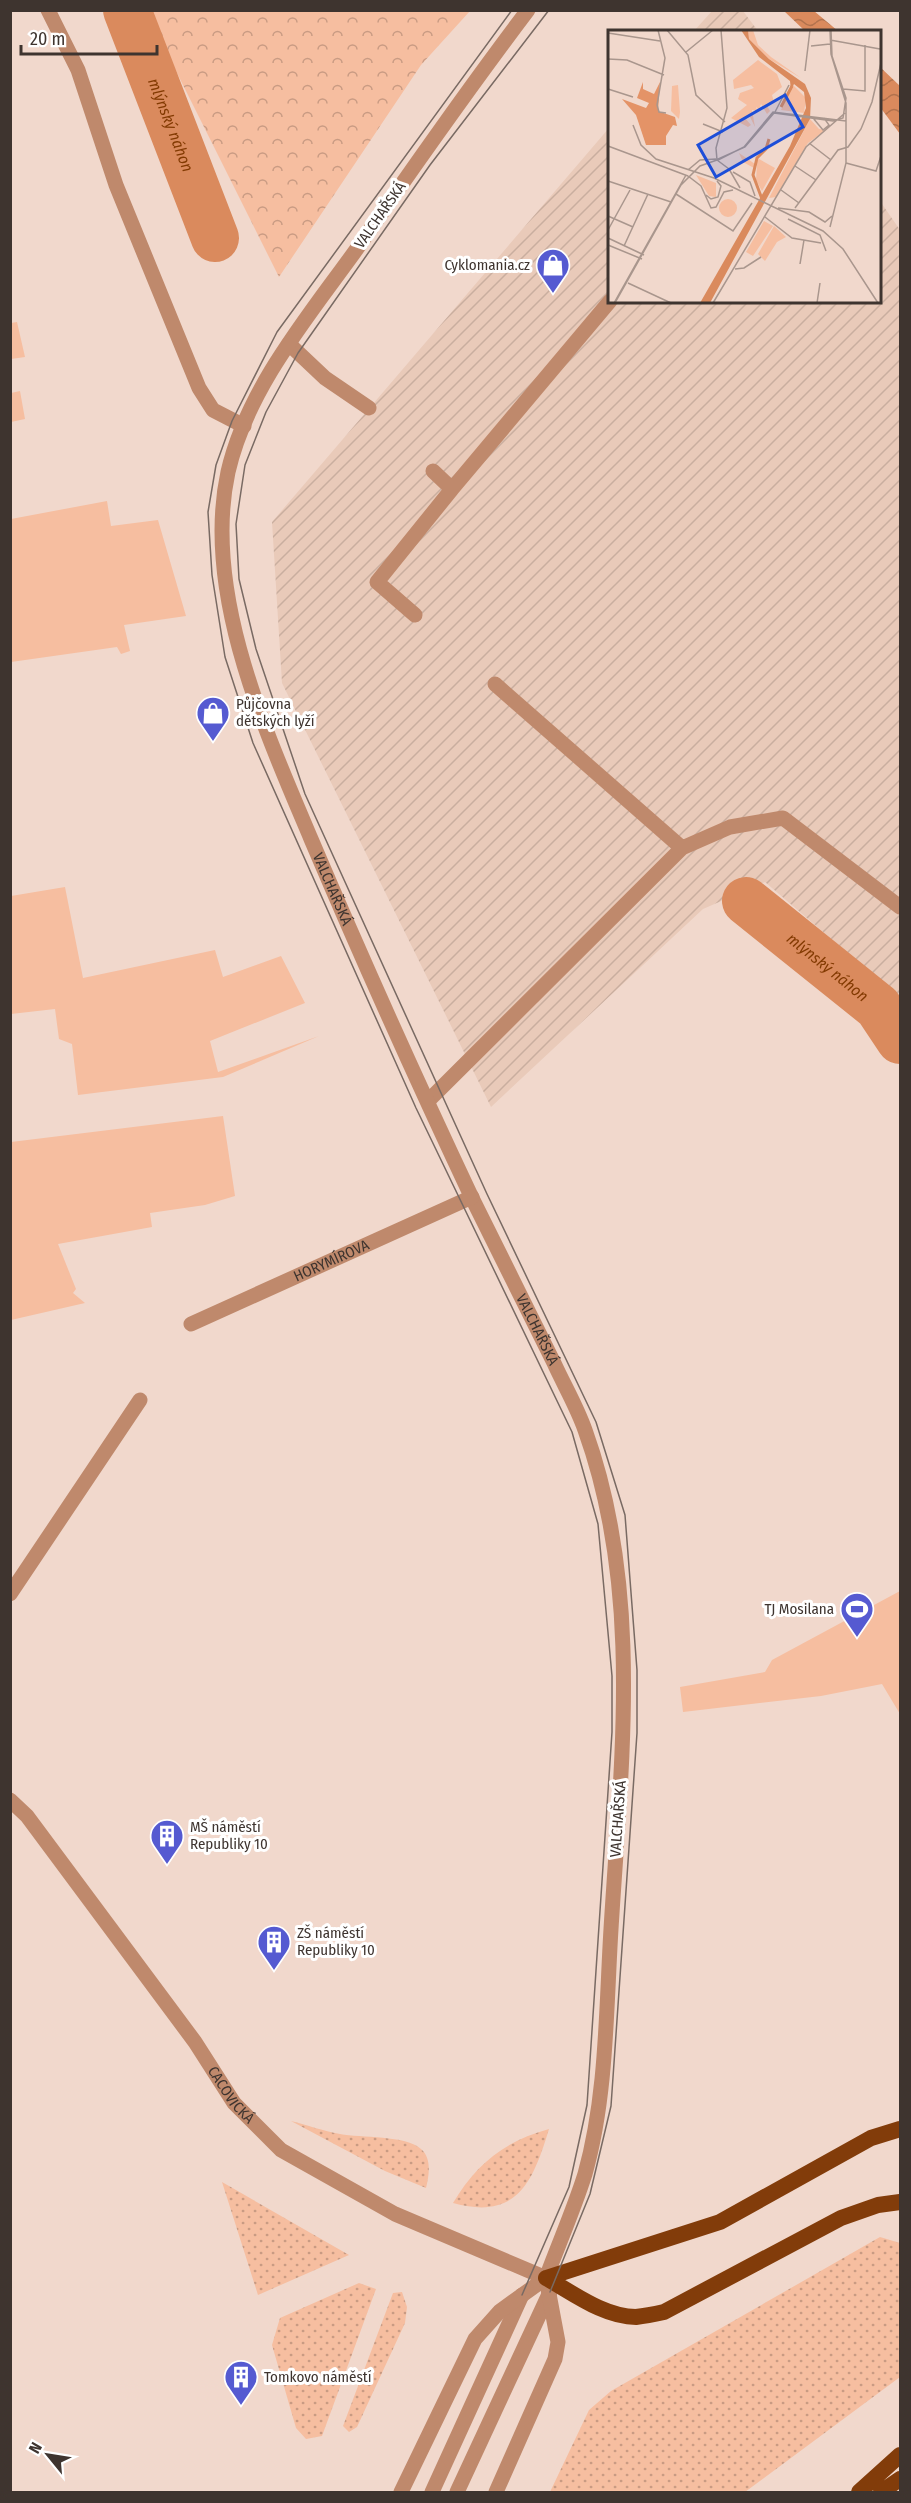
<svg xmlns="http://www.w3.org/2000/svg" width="911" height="2503" font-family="'Fira Sans Condensed',sans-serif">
<defs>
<pattern id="industrial-furrows" width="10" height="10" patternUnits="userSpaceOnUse" patternTransform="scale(1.5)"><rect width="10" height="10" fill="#e9cab9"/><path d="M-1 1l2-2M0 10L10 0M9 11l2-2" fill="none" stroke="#c9ae9f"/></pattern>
<pattern id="grass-dots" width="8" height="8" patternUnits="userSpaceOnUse" patternTransform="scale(1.5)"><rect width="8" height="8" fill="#f6bea0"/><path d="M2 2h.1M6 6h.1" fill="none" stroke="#c99b83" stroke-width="1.8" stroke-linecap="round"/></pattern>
<pattern id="park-crowns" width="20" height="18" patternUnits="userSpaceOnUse" patternTransform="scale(1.5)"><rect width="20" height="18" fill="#f6bea0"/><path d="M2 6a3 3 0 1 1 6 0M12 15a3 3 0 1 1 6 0" fill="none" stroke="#c99b83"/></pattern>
<pattern id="water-waves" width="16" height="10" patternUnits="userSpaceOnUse" patternTransform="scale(1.5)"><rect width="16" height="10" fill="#da8a5d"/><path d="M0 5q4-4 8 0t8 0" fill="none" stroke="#b2724d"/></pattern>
</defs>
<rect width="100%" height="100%" fill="#f1d8cc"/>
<path fill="url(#industrial-furrows)" d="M 712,11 L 743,11 L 758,31 L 694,31 Z
M 609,128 L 610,302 L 880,302 L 880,201 L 900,230 L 900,998 L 765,882 L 703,909 L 491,1107 L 282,683 L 272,522 Z"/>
<path fill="url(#grass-dots)" d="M 291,2121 C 307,2125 323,2131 340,2134 C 361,2138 406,2135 421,2149 C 432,2158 429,2176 426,2188 L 385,2171 Z
M 549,2129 C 533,2181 518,2221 453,2203 C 476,2164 505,2141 549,2129 Z
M 222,2182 L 349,2255 L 258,2295 Z
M 880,2237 L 900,2243 L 900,2377 L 745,2492 L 550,2492 L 589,2410 L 611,2391 Z
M 359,2283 L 376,2289 L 322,2436 L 306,2439 L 296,2428 L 272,2345 L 280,2318 Z
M 402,2292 L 407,2307 L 405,2323 L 357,2427 L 349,2432 L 343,2426 L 393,2293 Z"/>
<path fill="url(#park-crowns)" d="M 146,11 L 470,11 L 421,65 L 279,277 Z"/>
<path fill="#f6bea0" d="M 17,322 L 25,357 L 11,359 L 11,323 Z
M 20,391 L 25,419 L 11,422 L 11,393 Z
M 107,501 L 111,526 L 158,520 L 186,616 L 124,625 L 130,651 L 121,654 L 117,647 L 11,662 L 11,519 Z
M 65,887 L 83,978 L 215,950 L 223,977 L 281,956 L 305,1003 L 210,1041 L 218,1072 L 319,1036 L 223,1077 L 78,1095 L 72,1044 L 59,1039 L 55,1009 L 11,1014 L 11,896 Z
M 223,1116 L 235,1196 L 205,1205 L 150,1213 L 152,1227 L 58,1244 L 76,1289 L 73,1293 L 85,1303 L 11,1320 L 11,1142 Z
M 900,1591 L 900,1714 L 882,1684 L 821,1696 L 683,1712 L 680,1687 L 765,1672 L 772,1660 Z"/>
<path fill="url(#water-waves)" d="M 784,11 L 814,11 L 838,31 L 805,31 Z
M 880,67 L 900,86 L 900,134 L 880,107 Z"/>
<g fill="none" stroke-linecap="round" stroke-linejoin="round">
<g stroke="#da8a5d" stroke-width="48">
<path id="s1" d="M 127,10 L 215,238"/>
<path id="s2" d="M 746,901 L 878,1007 L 900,1040"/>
</g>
<path stroke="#bf896c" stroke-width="15" d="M 289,344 L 325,378 L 369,408
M 433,471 L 452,489 L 610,301
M 415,615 L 377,582 L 452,489
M 495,684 L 682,848
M 429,1100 L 682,848 L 730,827 L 783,818 L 900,907
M 432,2492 L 522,2295
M 457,2492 L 550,2292"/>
<g stroke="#bf896c" stroke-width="15">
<path d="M 48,10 L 78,70 L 116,185 L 199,388 L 213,410 L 244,426"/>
<path id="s3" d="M 528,10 C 468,89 412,169 356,250 C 307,318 247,389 228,472 C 202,592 265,730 311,839 C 362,959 416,1079 472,1198 C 499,1253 527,1308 554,1363 C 564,1385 577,1407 585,1430 C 643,1591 621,1763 611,1929 C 606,2010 607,2095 585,2174 C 574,2209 559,2243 546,2278"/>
<path id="s4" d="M 191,1324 L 472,1197"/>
<path d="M 10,1594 L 140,1400"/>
<path id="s5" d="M 10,1800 L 27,1816 L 195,2042 L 234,2103 L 281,2150 L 395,2214 L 546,2278"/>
<path d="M 401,2492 L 475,2339 L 500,2311 L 546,2278"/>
<path d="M 496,2492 L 555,2359 L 558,2342 L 546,2278"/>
</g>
<path stroke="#823c0a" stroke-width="16" d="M 546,2278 C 573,2293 604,2317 636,2317 C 645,2316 655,2314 664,2312 L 841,2218 L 878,2205 L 900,2202
M 546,2278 L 720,2222 L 871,2138 L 900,2129
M 859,2492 L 900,2455
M 881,2492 L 900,2479"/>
<path stroke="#796a63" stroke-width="1.5" d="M 512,10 L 277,332 L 232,421 L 216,465 L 208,512 L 212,575 L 225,657 L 253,743 L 416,1108 L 572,1432 L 598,1524 L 612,1676 L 612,1732 L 587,2105 L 569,2187 L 522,2295
M 549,10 L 430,165 L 298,353 L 266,412 L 245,465 L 236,524 L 239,579 L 256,649 L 305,794 L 487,1194 L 596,1422 L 625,1515 L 637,1670 L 637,1733 L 611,2106 L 590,2194 L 550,2292"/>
</g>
<defs>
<symbol id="shop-pin" viewBox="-11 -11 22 30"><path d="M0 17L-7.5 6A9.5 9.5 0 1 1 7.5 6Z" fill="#555ad1" stroke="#fff"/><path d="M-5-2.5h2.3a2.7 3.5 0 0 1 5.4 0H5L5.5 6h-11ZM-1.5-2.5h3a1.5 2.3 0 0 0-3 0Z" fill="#fff"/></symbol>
<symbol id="stadium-pin" viewBox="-11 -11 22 30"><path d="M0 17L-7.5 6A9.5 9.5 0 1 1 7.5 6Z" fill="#555ad1" stroke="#fff"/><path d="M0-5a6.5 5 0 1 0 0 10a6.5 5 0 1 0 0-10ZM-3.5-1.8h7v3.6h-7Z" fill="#fff"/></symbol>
<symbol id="building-pin" viewBox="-11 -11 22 30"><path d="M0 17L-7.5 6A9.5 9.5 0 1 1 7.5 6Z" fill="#555ad1" stroke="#fff"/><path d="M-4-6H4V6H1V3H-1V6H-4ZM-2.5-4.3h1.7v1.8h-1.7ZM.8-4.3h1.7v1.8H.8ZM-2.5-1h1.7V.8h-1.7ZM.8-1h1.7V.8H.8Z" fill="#fff"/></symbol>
</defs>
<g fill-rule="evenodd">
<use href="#shop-pin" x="534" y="246" width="38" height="52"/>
<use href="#shop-pin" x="194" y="694" width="38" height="52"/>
<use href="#stadium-pin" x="838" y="1590" width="38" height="52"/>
<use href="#building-pin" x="148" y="1817" width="38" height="52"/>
<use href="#building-pin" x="255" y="1923" width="38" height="52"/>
<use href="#building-pin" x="222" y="2358" width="38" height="52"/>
</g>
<g text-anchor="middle" stroke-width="6" stroke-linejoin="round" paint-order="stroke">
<g font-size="15" fill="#3e342f" stroke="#fff">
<text transform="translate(380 215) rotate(-55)" y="5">VALCHAŘSKÁ</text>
<text dy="5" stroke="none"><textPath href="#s3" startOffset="990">VALCHAŘSKÁ</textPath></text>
<text dy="5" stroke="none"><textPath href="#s4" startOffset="154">HORYMÍROVA</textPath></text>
<text dy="5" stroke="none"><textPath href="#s3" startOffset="1476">VALCHAŘSKÁ</textPath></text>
<text transform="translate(618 1819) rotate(-86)" y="5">VALCHAŘSKÁ</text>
<text dy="5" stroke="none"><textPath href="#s5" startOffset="369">CACOVICKÁ</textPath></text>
</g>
<g font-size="15" fill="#3e342f" stroke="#fff" text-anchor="start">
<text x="530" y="270" text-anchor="end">Cyklomania.cz</text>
<text x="236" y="709">Půjčovna<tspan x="236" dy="17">dětských lyží</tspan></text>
<text x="834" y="1614" text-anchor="end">TJ Mosilana</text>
<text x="190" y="1832">MŠ náměstí<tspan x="190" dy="17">Republiky 10</tspan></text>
<text x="297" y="1938">ZŠ náměstí<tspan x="297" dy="17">Republiky 10</tspan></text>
<text x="264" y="2382">Tomkovo náměstí</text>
</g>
<g font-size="16" font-style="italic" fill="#833a02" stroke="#fff">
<text dy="6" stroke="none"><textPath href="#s1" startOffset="123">mlýnský náhon</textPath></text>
<text dy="6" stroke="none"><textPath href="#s2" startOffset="105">mlýnský náhon</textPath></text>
</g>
</g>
<g transform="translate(608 30)">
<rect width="273" height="273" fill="#f1d8cc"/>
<path d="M 70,55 L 72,82 L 71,89 L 63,81 L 64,56 ZM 202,89 L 211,99 L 218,100 L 200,113 L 168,167 L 161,168 ZM 88,145 L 108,153 L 108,167 L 101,166 ZM 156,191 L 165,196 L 145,226 L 138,222 ZM 166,196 L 178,207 L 169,212 L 157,231 L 150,224 Z" fill="#f6bea0"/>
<path d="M 35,52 L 35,59 L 46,64 L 52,52 L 50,81 L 67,87 L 69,96 L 65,95 L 58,106 L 58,115 L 38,115 L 28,85 L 14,69 L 38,78 L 41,73 L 29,68 Z" fill="#e49367"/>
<path d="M 140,0 L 145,0 L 150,15 L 163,27 L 193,48 L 161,29 L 141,9 ZM 185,55 L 198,68 L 196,83 L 173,80 Z" fill="#f6bea0"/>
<path d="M 150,30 L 169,44 L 174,57 L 164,65 L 166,72 L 158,74 L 162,81 L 159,84 L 153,74 L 151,80 L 148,77 L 149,81 L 144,80 L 147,97 L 141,85 L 137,88 L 143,95 L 140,97 L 123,88 L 139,75 L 130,69 L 132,63 L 146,58 L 143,55 L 126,59 L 125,50 ZM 131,123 L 147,134 L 151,129 L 167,138 L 154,161 L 148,150 L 149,135 L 146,138 L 135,132 ZM111 178a9 9 0 1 1 18 0a9 9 0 1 1-18 0Z" fill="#f6bea0"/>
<path d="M 133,0 L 140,0 L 141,9 L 161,29 L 197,54 L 203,68 L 202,89 L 102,273 L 92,273 L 182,116 L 198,78 L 196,62 L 186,54 L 183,60 L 182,51 L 151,27 Z" fill="#da8a5d"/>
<path fill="none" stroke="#da8a5d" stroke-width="3" d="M 173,77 L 184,56M 154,169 L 145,145 L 149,128 L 158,119 L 161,109"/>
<path fill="none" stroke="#a9968d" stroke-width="1.5" d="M 50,0 L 57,28 L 49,75 L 51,82 L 58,83M 59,0 L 80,25 L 88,65 L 117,92M 0,3 L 52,11M 222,10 L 272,19M 203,16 L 222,14M 78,22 L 105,0M 0,29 L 19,30 L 56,45M 197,41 L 202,0M 0,59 L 25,67M 235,59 L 257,61 L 257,15M 167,82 L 181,55M 205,88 L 215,100 L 221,95 L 216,88M 95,94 L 115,102M 25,95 L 33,115 L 48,129 L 106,148 L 215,201 L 235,219 L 270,273M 201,113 L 223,130M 0,116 L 80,146M 108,130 L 137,117 L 166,83 L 225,91 L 235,88 L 238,68 L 224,26 L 223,0M 109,130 L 108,118 L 119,78 L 113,0M 109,130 L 121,139 L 132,158M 110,130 L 136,117 L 165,82 L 238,91M 238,133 L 268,141 L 273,126M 187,136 L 208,150M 80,140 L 92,130 L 108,129M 125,142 L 142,152 L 147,166M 80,146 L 93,156 L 103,178 L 108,177 L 116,162 L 125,160M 0,151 L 63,172M 173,160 L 191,173M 68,164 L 125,201 L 144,173M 98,165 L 103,169 L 110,167 L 113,156 L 109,151M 170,178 L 201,182 L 217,192 L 224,186M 187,178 L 230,120 L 240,117 L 253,99 L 264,72 L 273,33M 0,186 L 25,197M 157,187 L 184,208 L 213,213M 180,189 L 212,205 L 218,221M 222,197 L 238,133 L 238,73 L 223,24 L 222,0M 0,200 L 22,160M 0,208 L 36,225M 0,215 L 34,229M 16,216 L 40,164M 192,234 L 196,210M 127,239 L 136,238 L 153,227M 20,253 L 63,273M 6,273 L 78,145M 7,273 L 73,155 L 92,136 L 109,130M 105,273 L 198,117 L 237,83M 209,273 L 212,253"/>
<path fill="#1d4ed8" fill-opacity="0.15" stroke="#1d4ed8" stroke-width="3" d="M 177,65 L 195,97 L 108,147 L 90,115 Z"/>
<rect width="273" height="273" fill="none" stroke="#3e342f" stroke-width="3"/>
</g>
<rect width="911" height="2503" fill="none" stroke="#3e342f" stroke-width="24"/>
<g transform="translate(48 2455) rotate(300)" stroke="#ffffff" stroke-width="4.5" paint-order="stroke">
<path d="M0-4.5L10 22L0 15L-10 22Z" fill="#3e342f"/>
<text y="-9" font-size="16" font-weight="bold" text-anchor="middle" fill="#3e342f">N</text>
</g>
<path d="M21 45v9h136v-9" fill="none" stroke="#3e342f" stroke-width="3"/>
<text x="30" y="45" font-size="18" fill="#3e342f" stroke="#ffffff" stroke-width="4.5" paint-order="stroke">20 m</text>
</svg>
